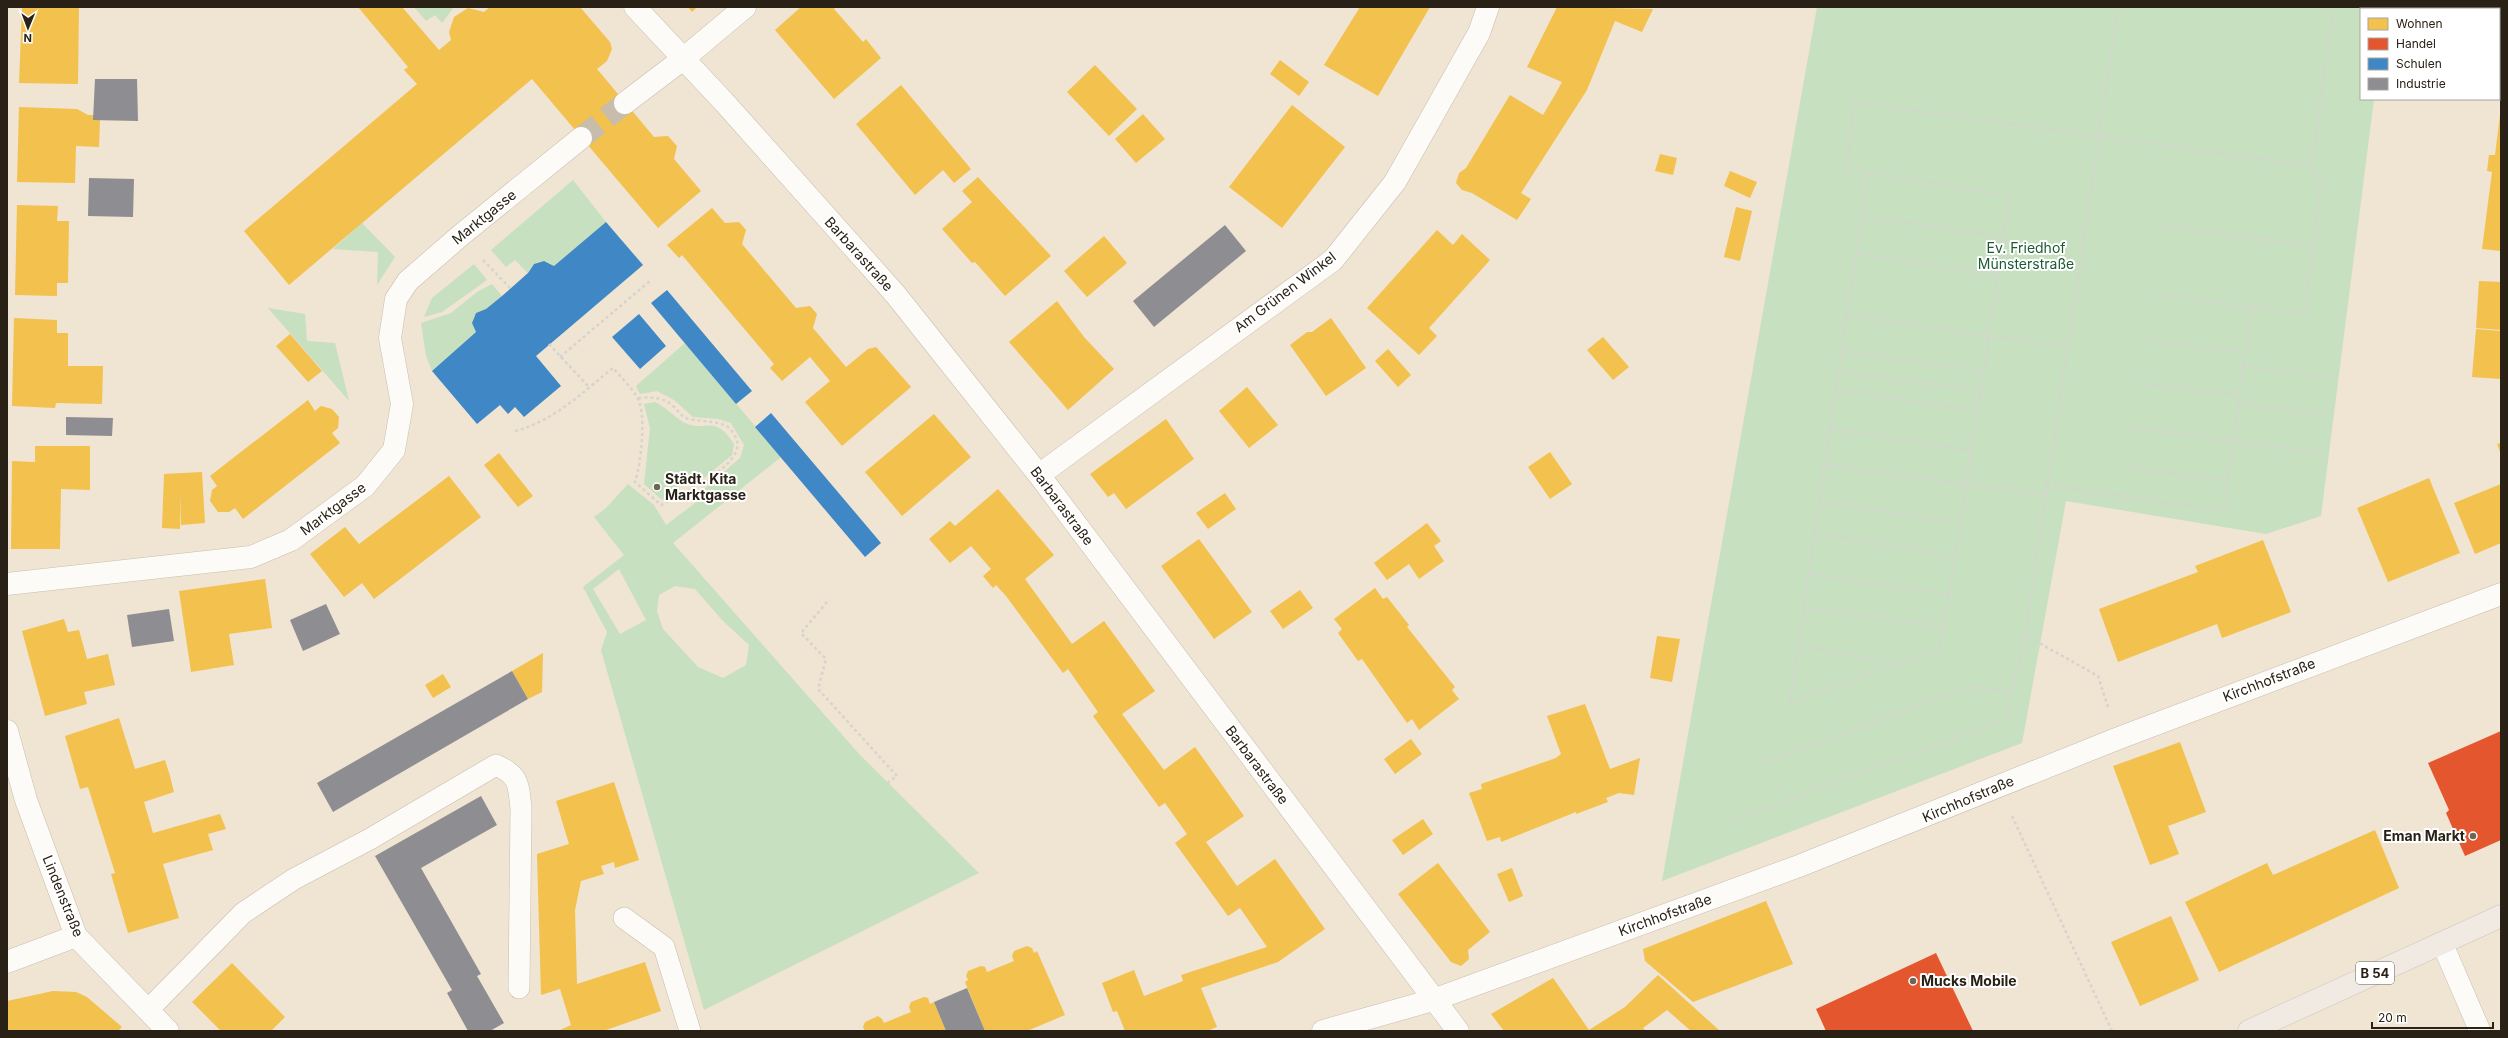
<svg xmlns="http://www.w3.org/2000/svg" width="2508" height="1038" font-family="Inter,sans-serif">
<rect width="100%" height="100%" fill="#f0e4d2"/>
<path fill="#c6e0c0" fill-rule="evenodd" d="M 414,7 L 454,7 L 442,23 L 435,15 L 426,21 Z
M 1817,7 L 2385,7 L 2385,9 L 2361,9 L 2361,99 L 2374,99 L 2321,516 L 2266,534 L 2066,501 L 2022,743 L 1662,881 Z
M 573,180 L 606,222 L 554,266 C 544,258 533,261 528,273 L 515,260 L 506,267 L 491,250 Z
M 362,223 L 395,257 L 377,285 L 378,252 L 333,249 Z
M 474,264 L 487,280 L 442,312 L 424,317 L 432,298 Z
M 492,284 L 502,296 L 486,309 L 476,313 L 472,323 L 476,332 L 432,371 L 426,356 L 421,323 L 451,313 L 477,292 Z
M 268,308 L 305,314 L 307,341 L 335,343 L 349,401 Z
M 685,343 L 781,457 L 673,543 L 860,755 L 979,873 L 704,1010 L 601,650 L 607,632 L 583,587 L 624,555 L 594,517 L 605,509 L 628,484 L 654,505 L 666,525 L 707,494 L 704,489 L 740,458 L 744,445 L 731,423 L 718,419 L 693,417 L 674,400 L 657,391 L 640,394 L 636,386 ZM 619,569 L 646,620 L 620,634 L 593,589 ZM 675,586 L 695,589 L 723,621 L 749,645 L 746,665 L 723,678 L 698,667 L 663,629 L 657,611 L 659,595 Z
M 655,402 C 666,407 673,416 683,422 C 706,434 713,412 734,444 L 732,455 L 704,478 L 697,472 L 662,500 L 644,484 L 650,428 L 644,404 Z"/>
<path fill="#f2c14e" d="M 79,7 L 78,84 L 19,83 L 22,8 Z
M 358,7 L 402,7 L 439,50 L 451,40 L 449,32 L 454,17 L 468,8 L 484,12 L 490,7 L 580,7 L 610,42 L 612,49 L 607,61 L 597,69 L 654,137 L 668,136 L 677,146 L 674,159 L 701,191 L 658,228 L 532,79 L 289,285 L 244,231 L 417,84 L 404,70 L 408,67 Z
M 688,7 L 697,7 L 692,12 Z
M 801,7 L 836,7 L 834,9 L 863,42 L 866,39 L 881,58 L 834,99 L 775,30 Z
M 1360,7 L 1430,7 L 1378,96 L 1324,65 Z
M 1557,7 L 1653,9 L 1642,32 L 1615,21 L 1587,90 L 1521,193 L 1531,199 L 1517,220 L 1472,193 L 1462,190 L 1456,183 L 1459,173 L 1466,168 L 1510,95 L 1543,115 L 1556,93 L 1562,82 L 1527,67 Z
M 1280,60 L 1309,82 L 1299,96 L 1270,74 Z
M 1095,65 L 1137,109 L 1109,136 L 1067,92 Z
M 901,85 L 971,169 L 954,183 L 943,170 L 915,195 L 856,124 Z
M 1292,105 L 1345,147 L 1282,228 L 1229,187 Z
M 19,107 L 77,109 L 88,115 L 94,115 L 93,120 L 100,120 L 99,147 L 76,146 L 75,183 L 17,182 Z
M 1143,114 L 1165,139 L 1136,163 L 1115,139 Z
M 2500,115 L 2501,115 L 2501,251 L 2482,249 L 2492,172 L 2487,171 L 2489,155 L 2495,155 Z
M 1660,154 L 1677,158 L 1673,175 L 1655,171 Z
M 1730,171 L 1757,182 L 1750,198 L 1724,186 Z
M 978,177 L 1051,256 L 1005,296 L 975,262 L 972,263 L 942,229 L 972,202 L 962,191 Z
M 17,205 L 58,206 L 57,221 L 69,221 L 68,283 L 57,283 L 57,296 L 15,295 Z
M 1736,207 L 1752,211 L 1740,261 L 1724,257 Z
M 712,208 L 725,223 L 739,222 L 746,230 L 742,244 L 796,308 L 810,306 L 817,314 L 813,328 L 846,367 L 868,349 L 876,347 L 911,387 L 842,446 L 805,402 L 830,381 L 810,357 L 782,381 L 770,368 L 774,364 L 682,255 L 679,258 L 667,245 Z
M 1437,230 L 1453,245 L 1462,234 L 1490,260 L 1429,328 L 1437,336 L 1419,355 L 1367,308 Z
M 1104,236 L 1127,263 L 1087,297 L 1064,271 Z
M 2479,281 L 2501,282 L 2501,330 L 2476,328 Z
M 1057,301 L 1084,337 L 1114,369 L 1068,410 L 1009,342 Z
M 14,318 L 57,320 L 57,333 L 68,333 L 68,366 L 103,366 L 102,404 L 56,403 L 55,408 L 12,406 Z
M 1331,318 L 1366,368 L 1326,396 L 1290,345 L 1307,332 L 1312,332 Z
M 2476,329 L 2501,331 L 2501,379 L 2472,377 Z
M 290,334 L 322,371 L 308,382 L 276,346 Z
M 1603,337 L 1629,367 L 1613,380 L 1587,350 Z
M 1388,349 L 1411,375 L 1398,387 L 1375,361 Z
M 1247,387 L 1278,425 L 1249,448 L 1219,411 Z
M 308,400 L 315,411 L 321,406 L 332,409 L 339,417 L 338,428 L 332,433 L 340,443 L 243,519 L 235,508 L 229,512 L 218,512 L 210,501 L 212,490 L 217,486 L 210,476 Z
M 934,414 L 971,457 L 902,516 L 865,472 Z
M 1166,419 L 1194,459 L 1126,509 L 1114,493 L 1108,497 L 1090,474 Z
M 2501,443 L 2501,454 L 2497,444 Z
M 35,446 L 90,446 L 90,490 L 61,489 L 60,549 L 11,549 L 12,461 L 35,462 Z
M 1550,452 L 1572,484 L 1550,499 L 1528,467 Z
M 499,453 L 533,496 L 518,507 L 484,465 Z
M 202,472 L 205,523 L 181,525 L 181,494 L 180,529 L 162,528 L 164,474 Z
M 449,476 L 481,517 L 374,599 L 362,583 L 344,597 L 310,554 L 345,527 L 359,544 Z
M 2429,478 L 2460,553 L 2388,582 L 2357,508 Z
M 2501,484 L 2501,543 L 2475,554 L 2454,503 Z
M 998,489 L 1054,555 L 1025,579 L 1072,644 L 1104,621 L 1155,691 L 1122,714 L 1164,770 L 1195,747 L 1244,816 L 1206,842 L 1237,886 L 1275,859 L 1325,929 L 1278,962 L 1201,988 L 1217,1027 L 1207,1031 L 1125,1031 L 1117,1011 L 1113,1012 L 1102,983 L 1134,970 L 1144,996 L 1183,981 L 1181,975 L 1267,947 L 1240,908 L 1228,916 L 1175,843 L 1187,834 L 1165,803 L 1159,807 L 1093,716 L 1098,712 L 1068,669 L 1063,673 L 1006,596 L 996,585 L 993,588 L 983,576 L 991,569 L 971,546 L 950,563 L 929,539 L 950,521 L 955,526 Z
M 1225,493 L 1236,509 L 1208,529 L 1196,513 Z
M 1427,523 L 1441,541 L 1434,546 L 1444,561 L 1419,579 L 1409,564 L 1387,580 L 1374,563 Z
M 1199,539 L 1252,612 L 1214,639 L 1161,566 Z
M 2263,540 L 2291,612 L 2222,638 L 2217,624 L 2118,662 L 2099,609 L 2198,572 L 2195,566 Z
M 265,579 L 272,628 L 229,634 L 234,665 L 191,672 L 179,591 Z
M 1375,588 L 1383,599 L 1387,597 L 1409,625 L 1407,627 L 1455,687 L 1452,690 L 1459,699 L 1419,730 L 1412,719 L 1407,723 L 1362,659 L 1358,661 L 1338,633 L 1342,629 L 1334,619 Z
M 1300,590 L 1313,608 L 1283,629 L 1270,611 Z
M 64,619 L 68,632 L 79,630 L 87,659 L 108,654 L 115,685 L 84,692 L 87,704 L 45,716 L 22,631 Z
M 1657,636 L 1680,639 L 1672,682 L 1650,678 Z
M 543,653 L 542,692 L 528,699 L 512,671 Z
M 443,674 L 451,687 L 433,698 L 425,685 Z
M 1585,704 L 1610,769 L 1640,758 L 1634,795 L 1619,793 L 1606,798 L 1608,802 L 1576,814 L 1576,812 L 1501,842 L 1500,837 L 1487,841 L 1469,793 L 1482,789 L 1481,784 L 1556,758 L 1561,754 L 1547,716 Z
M 119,718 L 135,769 L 165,760 L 170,776 L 174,792 L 144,802 L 153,833 L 220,814 L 226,829 L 208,834 L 213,850 L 163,864 L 179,918 L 128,933 L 111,874 L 115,873 L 88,787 L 80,789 L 65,736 Z
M 1411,739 L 1422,754 L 1395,774 L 1384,759 Z
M 2180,742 L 2206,812 L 2168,826 L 2179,854 L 2150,865 L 2113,766 Z
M 614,782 L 639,860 L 615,868 L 614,862 L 601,866 L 604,874 L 581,881 L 575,910 L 577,984 L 645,962 L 661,1011 L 603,1031 L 558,1031 L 571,1025 L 560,989 L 541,995 L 537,854 L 569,844 L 556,801 Z
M 1423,819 L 1433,834 L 1403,855 L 1392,840 Z
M 2375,830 L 2399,888 L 2219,972 L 2185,902 L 2267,863 L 2273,875 Z
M 1438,863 L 1490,932 L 1468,950 L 1469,959 L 1461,966 L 1451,962 L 1398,894 Z
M 1512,868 L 1523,896 L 1509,902 L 1497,874 Z
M 1766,901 L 1793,964 L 1693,1002 L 1645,961 L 1643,949 Z
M 2171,916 L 2199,980 L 2140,1006 L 2111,942 Z
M 1027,946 L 1032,948 L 1034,953 L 1037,951 L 1065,1015 L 1027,1031 L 985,1031 L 965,982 L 968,980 L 966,976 L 968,971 L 981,966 L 985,967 L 987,972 L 1014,961 L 1012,956 L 1014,951 Z
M 232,963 L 285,1017 L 271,1031 L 221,1031 L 192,1002 Z
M 1658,975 L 1720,1031 L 1691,1031 L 1667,1010 L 1643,1028 L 1646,1031 L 1504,1031 L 1491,1014 L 1553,978 L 1589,1030 L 1625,1007 Z
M 53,991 L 76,992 L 87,997 L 122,1027 L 118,1031 L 7,1031 L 7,1001 Z
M 924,997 L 928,998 L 930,1004 L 934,1002 L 946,1031 L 865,1031 L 863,1027 L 865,1022 L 878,1016 L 882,1019 L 884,1023 L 911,1012 L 909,1007 L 911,1002 Z"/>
<path fill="#e4572e" d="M 2501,731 L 2501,840 L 2465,856 L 2446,813 L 2449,810 L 2428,763 Z
M 1936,953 L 1973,1031 L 1826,1031 L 1816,1009 Z"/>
<path fill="#3f88c5" d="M 606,222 L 643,265 L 536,356 L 561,386 L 524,417 L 515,407 L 508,414 L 500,405 L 477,424 L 432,371 L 476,332 L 472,323 L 476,313 L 486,309 L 502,296 L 528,273 L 534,264 L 544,261 L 554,266 Z
M 667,290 L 752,391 L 736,404 L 651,303 Z
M 639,314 L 666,346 L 640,369 L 612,337 Z
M 771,413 L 881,543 L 865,557 L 755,427 Z"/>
<path fill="#8d8d92" d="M 95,79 L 137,79 L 138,121 L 93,120 Z
M 89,178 L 134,179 L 133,217 L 88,216 Z
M 1225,225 L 1246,251 L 1154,327 L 1133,301 Z
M 66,417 L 113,418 L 112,436 L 66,435 Z
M 326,604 L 340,634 L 303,651 L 290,620 Z
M 169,609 L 174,641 L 132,647 L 127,615 Z
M 512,671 L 528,699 L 333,812 L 317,783 Z
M 481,796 L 497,825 L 421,868 L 481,974 L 477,976 L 504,1023 L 490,1031 L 468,1031 L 447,993 L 452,990 L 375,856 Z
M 967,988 L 985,1031 L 946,1031 L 934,1002 Z"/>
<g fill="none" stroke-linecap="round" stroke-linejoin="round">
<path stroke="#c8bdac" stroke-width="22" stroke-dasharray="22 11" stroke-linecap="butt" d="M 581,138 L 625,103"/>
<defs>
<path id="service" d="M 624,918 L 664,947 L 690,1031
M 2442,943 L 2480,1031
M 148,1010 L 243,913 L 294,879 L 370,839 L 496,765 C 520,776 518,784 521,808 L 519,988"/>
<path id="minor" d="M 635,7 L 724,102 L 896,295 L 1039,475 L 1458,1031
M 625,103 L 683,59 L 745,7
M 1039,475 L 1333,260 L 1395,182 L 1479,33 L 1488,7
M 7,584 L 251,557 L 291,540 L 365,486 L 394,450 L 402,404 L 390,338 L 396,299 L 408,281 L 461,235 L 581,138
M 7,731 L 26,800 L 76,936 L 168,1031
M 7,962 L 76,936
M 1323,1031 L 1433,1000 L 1799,866 L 2119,738 L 2501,594"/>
<path id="primary" d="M 2249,1031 L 2501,916"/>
</defs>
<use href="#service" stroke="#c7bdaf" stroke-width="22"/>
<use href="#minor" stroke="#c7bdaf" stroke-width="23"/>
<use href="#primary" stroke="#cac5bc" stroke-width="23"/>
<path stroke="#d7d3ce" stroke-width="2.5" stroke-dasharray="3 3" stroke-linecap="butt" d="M 1862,216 L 2003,237
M 2162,226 L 2313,246
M 1856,253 L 1998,275
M 483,260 L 510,288
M 2150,293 L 2252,307
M 1847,315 L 1989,336 L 1984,371 L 1940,649 L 1790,703 L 1868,172
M 2142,340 L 2246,352
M 549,344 L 589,387
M 2068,345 L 1989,336 L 2009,196 L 1847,168 L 1854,102 L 2312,166 L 2333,7
M 1842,351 L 1984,371
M 560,357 L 650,281
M 2244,366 L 2331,377
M 1839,371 L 1980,391
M 2139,383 L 2240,395
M 1836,390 L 1977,410
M 2239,404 L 2326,414
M 2130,427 L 2321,453
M 1830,429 L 1971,450
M 515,431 C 554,421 583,392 613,368 C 621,377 631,387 637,397 C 647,413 641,464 635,482 L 661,505 C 679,495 752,463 735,436 C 733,433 731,429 728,427 C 716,420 702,422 689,419 C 681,417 679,411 673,406 C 664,397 650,397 638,398
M 1825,465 L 2046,495
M 2126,467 L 2227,481
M 2047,485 L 2223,511 L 2252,307 L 2304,314 L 2321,185 L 2312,166
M 1819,501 L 1959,523
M 1815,533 L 1954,556
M 1809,574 L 1948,594
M 827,602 L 801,633 L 826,659 L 818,689 L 897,776 L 885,785
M 1803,608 L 1943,626
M 1798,645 L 1898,664
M 2108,707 L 2098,676 L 2025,635 L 2118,7
M 1759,765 L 1968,687 L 2013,691
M 2012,816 L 2112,1031
M 1738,818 L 2006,719 L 2025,635"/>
<use href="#service" stroke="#fdfbf8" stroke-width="21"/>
<use href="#minor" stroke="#fdfbf8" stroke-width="22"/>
<use href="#primary" stroke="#f0eae2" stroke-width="22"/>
</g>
<g fill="#6f6557" stroke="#fff" stroke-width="1.5">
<circle cx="657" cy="487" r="4"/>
<circle cx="2473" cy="836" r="4"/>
<circle cx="1913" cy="981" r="4"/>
</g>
<g text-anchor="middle" stroke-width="4" stroke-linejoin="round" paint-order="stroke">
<rect fill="#fff" stroke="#69645b" stroke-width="1" x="2356" y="962" width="38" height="22" rx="3"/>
<g font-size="13" font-weight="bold" fill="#292115">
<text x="2375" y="978">B 54</text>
</g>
<g font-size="14" fill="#292115" stroke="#fff">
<text transform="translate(484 217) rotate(-39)" y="5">Marktgasse</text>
<text transform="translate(859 254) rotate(48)" y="5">Barbarastraße</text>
<text transform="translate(1285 292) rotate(-37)" y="5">Am Grünen Winkel</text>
<text transform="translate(1062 506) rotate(53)" y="5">Barbarastraße</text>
<text transform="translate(333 509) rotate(-37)" y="5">Marktgasse</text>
<text transform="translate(2269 680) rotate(-21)" y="5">Kirchhofstraße</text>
<text transform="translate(1257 765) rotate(53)" y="5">Barbarastraße</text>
<text transform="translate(1968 799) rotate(-23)" y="5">Kirchhofstraße</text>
<text transform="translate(63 896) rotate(68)" y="5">Lindenstraße</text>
<text transform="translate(1665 915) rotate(-20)" y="5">Kirchhofstraße</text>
</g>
<g font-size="14" fill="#1b5a32" stroke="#fff">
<text x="2026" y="253">Ev. Friedhof<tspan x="2026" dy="16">Münsterstraße</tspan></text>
</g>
<g font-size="14" font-weight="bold" fill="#292115" stroke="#fff" text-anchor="start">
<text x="665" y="484">Städt. Kita<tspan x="665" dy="16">Marktgasse</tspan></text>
<text x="2465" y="841" text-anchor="end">Eman Markt</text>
<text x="1921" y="986">Mucks Mobile</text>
</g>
</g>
<rect width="2508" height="1038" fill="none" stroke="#292115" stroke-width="16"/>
<rect x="2360" y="8" width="140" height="92" fill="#ffffff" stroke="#a9a6a1"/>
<rect x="2368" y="18" width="20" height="12" fill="#f2c14e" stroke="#a9a6a1"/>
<text x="2396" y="28" font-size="12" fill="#292115">Wohnen</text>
<rect x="2368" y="38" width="20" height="12" fill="#e4572e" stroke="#a9a6a1"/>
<text x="2396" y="48" font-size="12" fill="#292115">Handel</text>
<rect x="2368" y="58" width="20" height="12" fill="#3f88c5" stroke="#a9a6a1"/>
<text x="2396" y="68" font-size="12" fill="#292115">Schulen</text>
<rect x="2368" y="78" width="20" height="12" fill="#8d8d92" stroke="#a9a6a1"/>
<text x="2396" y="88" font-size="12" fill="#292115">Industrie</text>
<g transform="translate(28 28) rotate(181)" stroke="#ffffff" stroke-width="3" paint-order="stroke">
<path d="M0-3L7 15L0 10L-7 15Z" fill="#292115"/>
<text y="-6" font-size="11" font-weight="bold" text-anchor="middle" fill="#292115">N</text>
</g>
<path d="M2372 1022v6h121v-6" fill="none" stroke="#292115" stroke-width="2"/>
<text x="2378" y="1022" font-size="12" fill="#292115" stroke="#ffffff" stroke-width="3" paint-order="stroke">20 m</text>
</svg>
